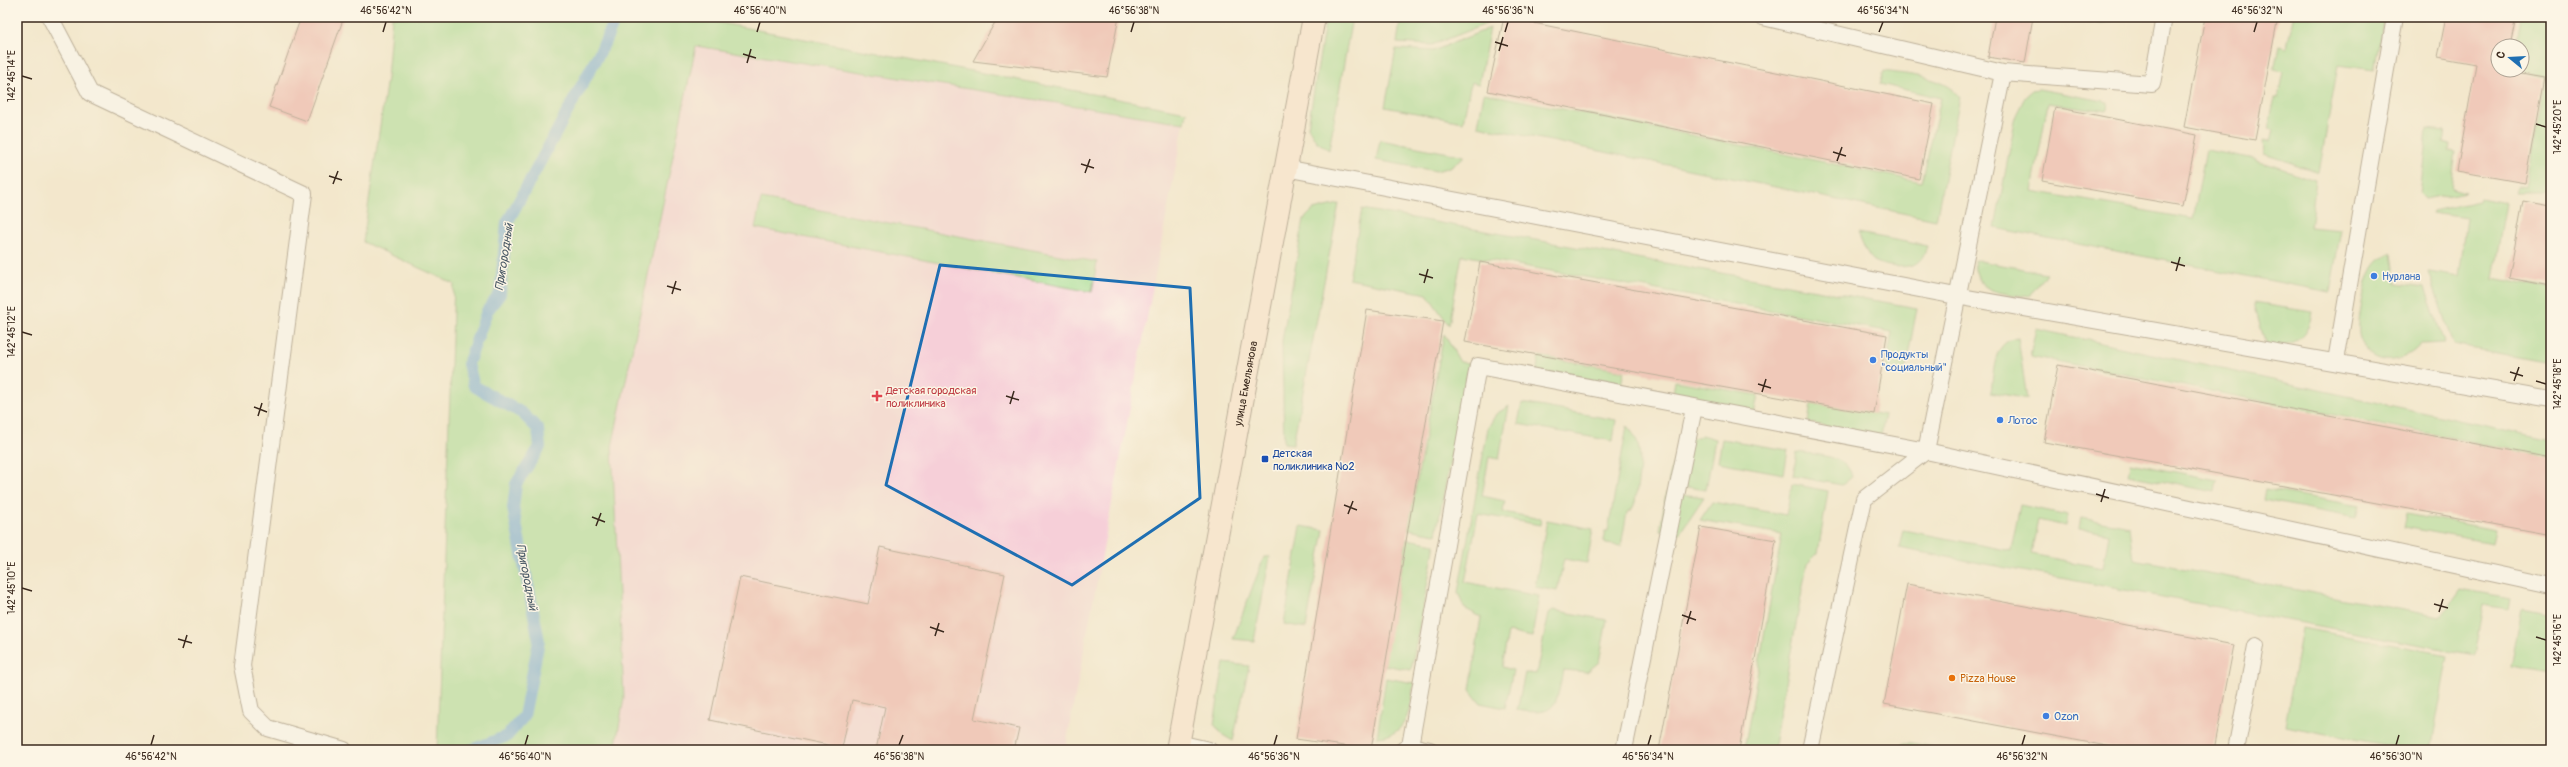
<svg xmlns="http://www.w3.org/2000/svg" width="2568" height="767" font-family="Pangolin,sans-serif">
<rect width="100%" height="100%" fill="#fcf5e5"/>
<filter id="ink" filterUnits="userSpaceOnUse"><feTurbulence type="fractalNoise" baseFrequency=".025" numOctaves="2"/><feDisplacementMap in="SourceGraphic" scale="8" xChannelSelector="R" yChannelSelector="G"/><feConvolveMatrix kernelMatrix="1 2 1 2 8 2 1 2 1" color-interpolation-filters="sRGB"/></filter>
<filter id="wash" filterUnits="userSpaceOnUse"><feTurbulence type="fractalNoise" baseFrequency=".012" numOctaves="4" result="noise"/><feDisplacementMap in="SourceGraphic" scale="16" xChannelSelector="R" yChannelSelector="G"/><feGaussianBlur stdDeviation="0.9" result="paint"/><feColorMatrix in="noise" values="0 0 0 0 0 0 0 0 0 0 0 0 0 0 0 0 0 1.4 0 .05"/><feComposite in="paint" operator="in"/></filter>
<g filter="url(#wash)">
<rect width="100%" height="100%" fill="#f3e7cc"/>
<path fill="#f6cfd8" d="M 696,46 L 1184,123 L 1065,750 L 615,750 L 624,698 L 612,447 Z"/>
<path fill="#a0dc90" stroke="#6e8357" d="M 392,17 L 700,17 L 700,19 L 1186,112 L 1184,123 L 696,46 L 612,447 L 624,698 L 615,750 L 437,750 L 454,284 L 363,242 L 387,78 Z
M 1326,17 L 1352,17 L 1329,150 L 1316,141 L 1308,127 Z
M 1401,17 L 1467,17 L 1491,22 L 1432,45 L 1397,43 Z
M 2066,17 L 2117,17 C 2107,29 2079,19 2066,17 Z
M 2293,17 L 2384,17 L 2374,70 L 2338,65 L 2319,172 L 2264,154 L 2263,141 L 2270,142 L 2273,130 L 2268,129 L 2275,98 L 2278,98 L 2283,72 L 2274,70 L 2279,46 L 2287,48 Z
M 2520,17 L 2548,17 L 2551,19 L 2551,192 L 2515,192 L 2517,186 L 2526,187 L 2547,77 L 2513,70 L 2522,70 L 2522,46 L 2515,46 Z
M 1490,28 L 1479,84 L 1471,82 L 1463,122 L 1385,107 L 1396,49 L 1433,51 Z
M 1884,71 C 1906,75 1946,76 1960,97 L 1936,220 L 1478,126 L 1484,93 L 1922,182 L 1941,98 L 1880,84 Z
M 2039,89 L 2108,102 L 2107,111 L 2048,103 L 2032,191 L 2193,219 L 2206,150 L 2250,158 L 2316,180 L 2310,227 L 2341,230 L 2330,292 L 1995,228 L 2016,115 L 2025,97 L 2033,90 Z
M 2427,129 L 2445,131 L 2443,142 L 2450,144 L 2449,151 L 2456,152 L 2451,188 L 2465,192 L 2425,200 L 2420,195 Z
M 1380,140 L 1465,156 L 1450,167 L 1436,171 L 1376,160 Z
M 2480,198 L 2506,203 L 2493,278 L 2551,289 L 2551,363 L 2453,345 L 2429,272 L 2459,277 L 2467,218 L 2432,213 L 2433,211 L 2479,201 Z
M 761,199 L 1097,262 L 1092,292 L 755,228 Z
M 1339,204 L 1293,444 L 1284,443 L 1282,341 L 1304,219 L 1313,210 Z
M 1362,209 L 1917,308 L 1905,372 L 1886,368 L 1892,332 L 1462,255 L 1449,325 L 1427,294 L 1349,279 Z
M 1858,233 L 1927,246 C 1925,252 1923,258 1918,262 C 1909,270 1882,267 1873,260 C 1866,254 1862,241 1858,233 Z
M 2392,253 L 2396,283 L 2425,287 L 2444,343 L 2421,344 C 2404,364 2370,369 2360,339 C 2355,326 2366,275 2375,265 C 2379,259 2386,256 2392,253 Z
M 1974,260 L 2046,273 L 2029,297 C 2001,292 1975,295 1974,260 Z
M 2254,303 L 2312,312 C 2307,341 2294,346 2266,346 Z
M 2036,329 L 2551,440 L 2551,457 L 2030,356 Z
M 1444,334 L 1460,362 L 1469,363 L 1436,534 L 1408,529 Z
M 2018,338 L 2027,399 L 1991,392 C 1994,372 1992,341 2018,338 Z
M 1539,356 L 1624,371 L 1620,389 L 1536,375 Z
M 1675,381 L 1758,395 L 1754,414 L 1672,399 Z
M 1522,403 L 1616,420 L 1613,441 L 1518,424 Z
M 1811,403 L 1885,415 L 1881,436 L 1808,423 Z
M 1509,406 L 1499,459 L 1489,457 L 1482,496 L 1505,501 L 1503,512 L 1541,519 L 1540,525 L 1478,514 L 1465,582 L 1539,596 L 1532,637 L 1508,632 L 1502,667 L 1513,670 L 1505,708 L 1480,703 L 1470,690 L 1481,617 L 1464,608 L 1458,592 L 1488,428 L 1496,414 Z
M 1627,426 C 1648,448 1638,475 1635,503 L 1632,509 L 1627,512 L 1621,546 L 1606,544 L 1603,539 L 1605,531 L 1608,531 Z
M 1705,436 L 1715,439 L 1706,490 L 1668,484 C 1672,462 1679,436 1705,436 Z
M 1722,439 L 1788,450 L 1784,474 L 1718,462 Z
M 1797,452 C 1815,455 1848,454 1852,477 L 1842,485 L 1793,476 Z
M 2130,463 L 2217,480 L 2215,492 L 2128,475 Z
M 1792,484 L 1828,491 L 1818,553 L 1807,564 L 1773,750 L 1744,750 L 1782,534 L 1700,520 L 1712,502 L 1786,515 Z
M 2265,489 L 2359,506 L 2356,518 L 2263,500 Z
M 1666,492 L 1704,497 L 1679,534 L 1660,531 Z
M 2020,505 L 2068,515 L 2066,526 L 2038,520 L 2031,554 L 2103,568 L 2109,534 L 2079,528 L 2081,518 L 2130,527 L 2134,559 L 2440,617 L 2460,589 L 2510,598 L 2508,609 L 2484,605 L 2475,655 L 1899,548 L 1903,530 L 2011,551 Z
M 2407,513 L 2495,530 L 2492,543 L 2404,527 Z
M 1547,520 L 1593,529 L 1587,563 L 1564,559 L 1557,591 L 1535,587 Z
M 1301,526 L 1324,530 L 1306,628 L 1284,624 Z
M 1407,539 L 1435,544 L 1411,670 L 1384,665 Z
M 1264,557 L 1270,557 L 1254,641 L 1233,639 Z
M 2522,608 L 2551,614 L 2551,673 L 2511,666 Z
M 1553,610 L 1607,620 L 1599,662 L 1587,672 L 1563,670 C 1556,705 1558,717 1517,710 L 1525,673 L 1536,674 L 1549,613 Z
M 2302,628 L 2448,655 L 2431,750 L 2412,750 L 2285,726 Z
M 1224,663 L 1249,666 L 1233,741 L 1221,734 L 1214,724 Z
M 1386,678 L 1414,683 C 1410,707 1409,736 1377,737 Z
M 1905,743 L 1912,743 L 1949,750 L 1895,750 Z"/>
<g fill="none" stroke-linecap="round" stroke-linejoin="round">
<path stroke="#61a0d3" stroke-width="12" d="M 471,750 L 507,736 L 524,716 L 539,641 L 513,508 L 516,484 L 540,447 L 538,429 L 522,413 L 474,386 L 468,364 L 487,311 L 500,294 L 507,223 L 602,48 L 616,17"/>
</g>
<g id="blocks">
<path fill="#eda4a2" d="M 301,17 L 344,17 L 307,121 L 269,107 Z
M 998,17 L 1119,17 L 1107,77 L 973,61 Z
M 1504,17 L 1934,104 L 1919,179 L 1488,91 Z
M 1995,17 L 2033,17 L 2025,63 L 1988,57 Z
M 2205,17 L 2278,17 L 2255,140 L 2184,127 Z
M 2446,17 L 2516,17 L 2510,46 L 2498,46 L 2498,70 L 2544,78 L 2525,183 L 2457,171 L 2476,64 L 2438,57 Z
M 2055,107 L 2197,135 L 2183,206 L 2042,181 Z
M 2523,201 L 2551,206 L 2551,286 L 2509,278 Z
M 1480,262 L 1887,335 L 1874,414 L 1465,342 Z
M 1367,310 L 1443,321 L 1371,750 L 1296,739 Z
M 2058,365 L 2551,458 L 2551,535 L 2044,442 Z
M 1701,527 L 1776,540 L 1739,750 L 1659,750 Z
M 880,547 L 1005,574 L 974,719 L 1019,728 L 1014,750 L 876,750 L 885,707 L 852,700 L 842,748 L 710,720 L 740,577 L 868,604 Z
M 1907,584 L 2234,645 L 2214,750 L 2128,750 L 1884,704 Z"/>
</g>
</g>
<g filter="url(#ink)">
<use href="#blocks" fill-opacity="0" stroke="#7b6c5b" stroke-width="1"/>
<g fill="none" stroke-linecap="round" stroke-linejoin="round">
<defs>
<path id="lane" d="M 50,17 L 90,93 L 304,194 L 242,666 L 251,711 L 268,728 L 344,750
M 2003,73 L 2152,84 L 2164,17
M 1285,168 L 1956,296 L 2551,400
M 2336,361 L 2395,17
M 1178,743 L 1209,750
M 1410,746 L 1430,750
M 1403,750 L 1410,746 L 1478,366 L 1926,451 L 2003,73 L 1763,17
M 1624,750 L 1694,408
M 1810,750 L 1864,499 L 1926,451 L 2551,586
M 2236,750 L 2256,646"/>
<g id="secondary">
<path id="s1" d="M 1177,750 L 1314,17"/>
</g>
</defs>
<use href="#lane" stroke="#7b6c5b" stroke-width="18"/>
<use href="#secondary" stroke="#7b6c5b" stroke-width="24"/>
<use href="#lane" stroke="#fff" stroke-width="16"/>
<use href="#secondary" stroke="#fde4d1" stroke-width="22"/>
</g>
</g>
<path d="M0 0H2568V767H0ZM 940,265 L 1190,288 L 1200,498 L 1072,585 L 886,485 Z" fill="#f3e7cc" fill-opacity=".55" fill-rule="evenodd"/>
<path fill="none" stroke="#1f6fb2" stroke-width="3" stroke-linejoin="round" d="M 940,265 L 1190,288 L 1200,498 L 1072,585 L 886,485 Z"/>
<path fill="none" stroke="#3b2a1e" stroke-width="1.5" d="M 383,32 L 386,22M 757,32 L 760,22M 1131,32 L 1134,22M 1505,32 L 1508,22M 1879,32 L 1883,22M 2254,32 L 2257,22M 1495,42 L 1508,46M 1499,51 L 1503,37M 743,54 L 756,58M 747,63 L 751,49M 22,76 L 32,79M 2536,124 L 2546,127M 1833,152 L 1846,156M 1837,161 L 1842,147M 1081,164 L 1094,168M 1085,173 L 1090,159M 329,176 L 342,180M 333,184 L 338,171M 2171,262 L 2185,266M 2176,271 L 2180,257M 1419,274 L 1433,278M 1424,283 L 1428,269M 667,286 L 681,290M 672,294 L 676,281M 22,332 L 32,335M 2510,372 L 2523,376M 2514,381 L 2519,367M 2536,381 L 2546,384M 1758,384 L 1771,388M 1762,392 L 1766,379M 1006,396 L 1019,400M 1010,404 L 1014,391M 254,407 L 267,412M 258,416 L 262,403M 2096,494 L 2109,498M 2101,502 L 2105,489M 1344,505 L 1357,510M 1348,514 L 1353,501M 592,517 L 605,522M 596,526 L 601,513M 22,588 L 32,591M 2434,604 L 2448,608M 2439,612 L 2443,599M 1682,615 L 1696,620M 1687,624 L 1691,611M 930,627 L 944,632M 935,636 L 939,623M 2536,637 L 2546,640M 178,639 L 192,643M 183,648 L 187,635M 151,745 L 154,735M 525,745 L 528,735M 899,745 L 903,735M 1274,745 L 1277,735M 1648,745 L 1651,735M 2022,745 L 2025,735M 2396,745 L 2399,735"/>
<g fill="#3f7fe0" stroke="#fcf5e5" stroke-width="1.5">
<circle cx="2374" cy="276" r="4"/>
<circle cx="1873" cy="360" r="4"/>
<circle cx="2000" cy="420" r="4"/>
<circle cx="2046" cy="716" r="4"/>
</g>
<path fill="#e0444e" stroke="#fcf5e5" stroke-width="1.5" d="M875 390h4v4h4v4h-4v4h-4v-4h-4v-4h4z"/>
<rect fill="#1a4fb4" stroke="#fcf5e5" stroke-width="1.5" x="1261" y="455" width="8" height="8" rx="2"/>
<circle fill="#e8710a" stroke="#fcf5e5" stroke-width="1.5" cx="1952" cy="678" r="4"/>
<g text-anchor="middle" stroke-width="3" stroke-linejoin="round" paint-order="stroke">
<g font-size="11" fill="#366cbe" stroke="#fcf5e5" text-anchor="start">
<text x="2382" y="280">Нурлана</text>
<text x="1881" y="358">Продукты<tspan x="1881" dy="13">"социальный"</tspan></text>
<text x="2008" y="424">Лотос</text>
<text x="2054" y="720">Ozon</text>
</g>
<g font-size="11" fill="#3b2a1e" stroke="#fcf5e5">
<text dy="4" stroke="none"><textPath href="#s1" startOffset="373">улица Емельянова</textPath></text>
</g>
<g font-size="11" fill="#be3a42" stroke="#fcf5e5" text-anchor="start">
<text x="886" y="394">Детская городская<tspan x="886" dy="13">поликлиника</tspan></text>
</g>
<g font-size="11" fill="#164399" stroke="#fcf5e5" text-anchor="start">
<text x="1273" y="457">Детская<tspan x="1273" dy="13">поликлиника №2</tspan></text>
</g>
<g font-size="11" fill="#c56008" stroke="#fcf5e5" text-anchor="start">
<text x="1960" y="682">Pizza House</text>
</g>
<g font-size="12" font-style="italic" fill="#4a5966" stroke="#fcf5e5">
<text transform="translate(504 257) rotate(-81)" y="4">Пригородный</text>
<text transform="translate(527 577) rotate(79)" y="4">Пригородный</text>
</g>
</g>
<rect width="2568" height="767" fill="none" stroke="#fcf5e5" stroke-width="44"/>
<g transform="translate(2510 58) rotate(288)"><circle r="19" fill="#fcf5e5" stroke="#afa495"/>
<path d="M0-3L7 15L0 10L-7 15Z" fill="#1f6fb2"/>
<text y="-6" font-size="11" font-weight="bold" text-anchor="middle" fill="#3b2a1e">С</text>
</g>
<rect x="22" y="22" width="2524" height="723" fill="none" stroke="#3b2a1e" stroke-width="1.5"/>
<g font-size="10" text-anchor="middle" fill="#3b2a1e">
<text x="386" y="14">46°56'42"N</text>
<text x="760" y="14">46°56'40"N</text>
<text x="1134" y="14">46°56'38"N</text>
<text x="1508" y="14">46°56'36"N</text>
<text x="1883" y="14">46°56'34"N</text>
<text x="2257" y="14">46°56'32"N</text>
<text transform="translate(11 76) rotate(-90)" y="4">142°45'14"E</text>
<text transform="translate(2557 127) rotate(-90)" y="4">142°45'20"E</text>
<text transform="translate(11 332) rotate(-90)" y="4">142°45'12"E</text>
<text transform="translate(2557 384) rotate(-90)" y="4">142°45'18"E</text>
<text transform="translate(11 588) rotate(-90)" y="4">142°45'10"E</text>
<text transform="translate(2557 640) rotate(-90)" y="4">142°45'16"E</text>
<text x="151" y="760">46°56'42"N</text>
<text x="525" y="760">46°56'40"N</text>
<text x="899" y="760">46°56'38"N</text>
<text x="1274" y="760">46°56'36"N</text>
<text x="1648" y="760">46°56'34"N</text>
<text x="2022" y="760">46°56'32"N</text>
<text x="2396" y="760">46°56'30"N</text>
</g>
</svg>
